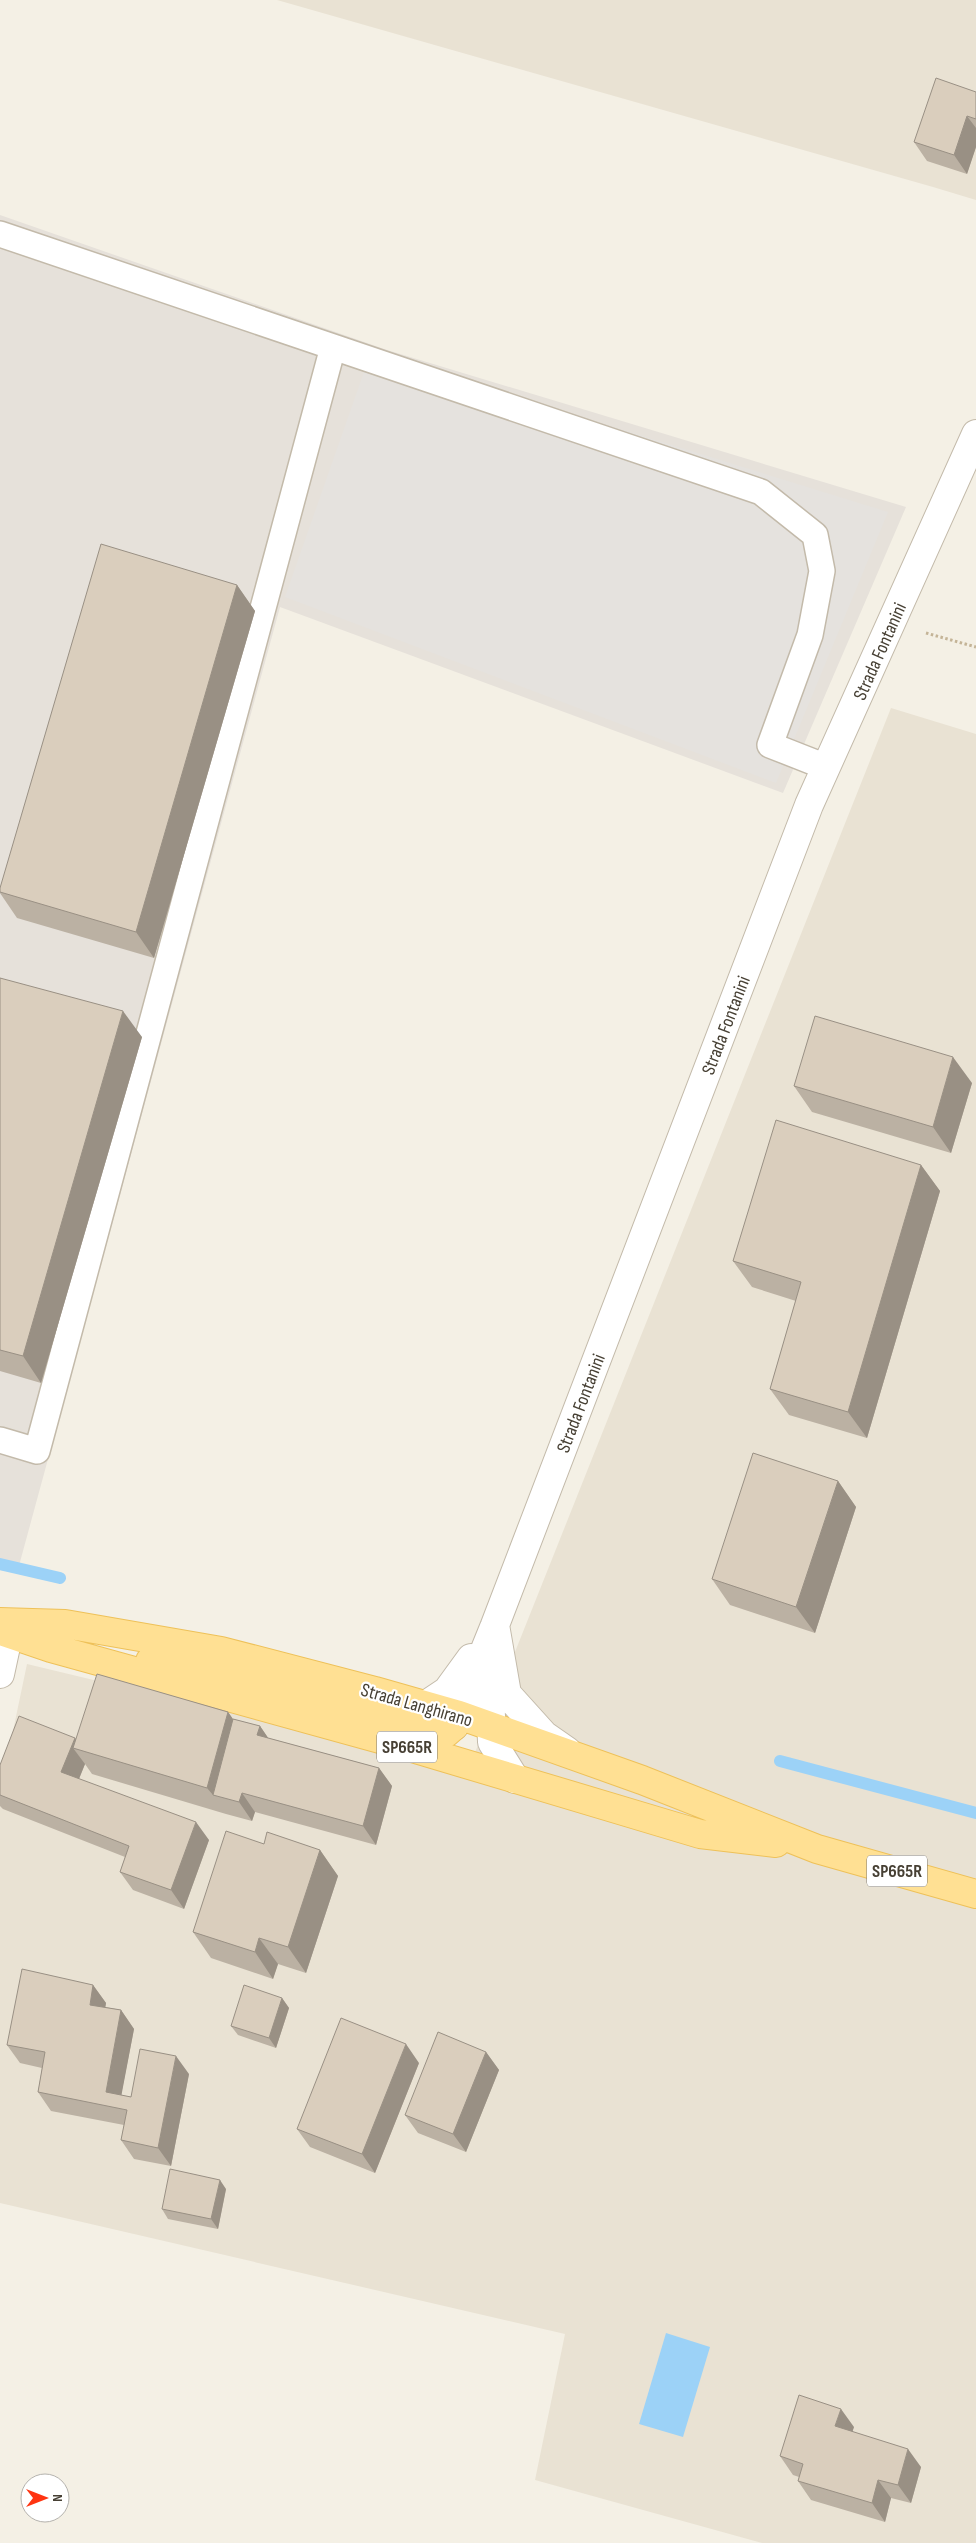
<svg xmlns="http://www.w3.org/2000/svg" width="976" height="2543" font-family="'Sofia Sans Condensed',sans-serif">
<rect width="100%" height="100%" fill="#f4f0e5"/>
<path fill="#e9e2d3" d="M 277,0 L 976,0 L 976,200 L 933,187 Z
M 891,708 L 976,734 L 976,2543 L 762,2543 L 535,2480 L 565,2334 L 0,2203 L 0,1793 L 27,1664 L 468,1770 Z"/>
<path fill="#e6e1da" d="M 0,215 L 387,350 L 906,507 L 783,793 L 280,607 L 17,1573 L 0,1570 Z"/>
<path fill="#e5e2de" d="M 371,352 L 888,512 L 776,783 L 285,597 Z"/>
<path fill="#9cd2f7" d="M 666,2333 L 710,2347 L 683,2437 L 639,2424 Z"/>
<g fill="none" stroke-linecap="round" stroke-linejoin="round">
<path stroke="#9cd2f7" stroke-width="12" d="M 0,1564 L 60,1578
M 780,1761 L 976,1813"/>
<defs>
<path id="lane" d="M 0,234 L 761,492 L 815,535 L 822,571 L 810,635 L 770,745 L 826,767
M 0,1440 L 37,1451 L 333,347"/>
<path id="street" d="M 495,1625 L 507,1694 L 544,1735 L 567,1751
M 489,1666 L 492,1742 L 515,1779
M 0,1674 L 11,1623
M 426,1705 L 447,1691 L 471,1658
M 454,1726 L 495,1625 L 809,805 L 976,434"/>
<path id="primary" d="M 0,1622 L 65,1624 L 221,1651 L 375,1691 L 459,1715 L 642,1780 L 817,1849 L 976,1894
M 1,1631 L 51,1648 L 409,1747 L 700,1834 L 776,1843
M 150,1661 L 191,1665 L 437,1733 L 446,1733 L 454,1726"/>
</defs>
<use href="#lane" stroke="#c3baaa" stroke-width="28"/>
<use href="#street" stroke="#c3baaa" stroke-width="30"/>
<use href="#primary" stroke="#eec159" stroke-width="30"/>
<path stroke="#c4b497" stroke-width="3" stroke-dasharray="2.5 2.5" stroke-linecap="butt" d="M 926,633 L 976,647"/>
<use href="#lane" stroke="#fff" stroke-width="25"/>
<use href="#street" stroke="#fff" stroke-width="28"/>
<use href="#primary" stroke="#ffe093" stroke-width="28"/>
</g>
<path fill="#bbb1a3" d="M 976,92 L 976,147 L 967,174 L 927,161 L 914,142 Z
M 237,585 L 255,611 L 154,958 L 17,918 L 0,893 L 0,888 Z
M 0,978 L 142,1037 L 41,1383 L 0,1371 Z
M 972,1083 L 951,1153 L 812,1112 L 794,1086 Z
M 921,1165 L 940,1191 L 867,1438 L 789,1415 L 770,1389 L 796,1301 L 752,1287 L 733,1261 Z
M 838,1481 L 856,1507 L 815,1633 L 730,1605 L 712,1579 Z
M 228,1712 L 233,1719 L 260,1726 L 268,1738 L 379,1768 L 392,1786 L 376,1845 L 255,1812 L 252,1821 L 226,1814 L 92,1774 L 85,1764 L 79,1779 L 209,1840 L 184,1909 L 133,1890 L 120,1872 L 125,1857 L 3,1809 L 0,1806 L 0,1765 L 75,1738 L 76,1739 Z
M 264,1844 L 320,1850 L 338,1876 L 306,1973 L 278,1964 L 273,1979 L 211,1958 L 193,1932 Z
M 93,1985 L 106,2003 L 105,2007 L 121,2010 L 134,2029 L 121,2095 L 131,2097 L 189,2074 L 171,2166 L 134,2159 L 121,2140 L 124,2125 L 51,2111 L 38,2092 L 42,2068 L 20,2063 L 7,2045 Z
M 282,1998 L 289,2008 L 276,2048 L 238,2035 L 231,2026 Z
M 486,2052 L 499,2070 L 466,2152 L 418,2133 L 405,2115 Z
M 419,2063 L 375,2173 L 310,2147 L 297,2129 Z
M 226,2189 L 218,2229 L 168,2219 L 162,2209 Z
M 854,2427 L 852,2431 L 921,2467 L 911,2503 L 891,2498 L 885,2522 L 811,2500 L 798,2481 L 799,2477 L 793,2475 L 780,2456 Z"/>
<path fill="#999084" d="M 967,116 L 976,128 L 976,147 L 967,174 L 954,155 Z
M 237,585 L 255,611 L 154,958 L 136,932 Z
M 123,1011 L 142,1037 L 41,1383 L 23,1356 Z
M 953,1057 L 972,1083 L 951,1153 L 933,1127 Z
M 921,1165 L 940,1191 L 867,1438 L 848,1412 Z
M 838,1481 L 856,1507 L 815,1633 L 796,1607 Z
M 228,1712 L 246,1738 L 213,1795 L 207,1788 Z
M 260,1726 L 273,1745 L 257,1735 Z
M 75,1738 L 84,1751 L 73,1748 L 85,1764 L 74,1791 L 61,1772 Z
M 379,1768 L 392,1786 L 376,1845 L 363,1826 Z
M 242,1793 L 255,1812 L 252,1821 L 239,1802 Z
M 196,1822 L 209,1840 L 184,1909 L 171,1890 Z
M 320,1850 L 338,1876 L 306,1973 L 288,1947 Z
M 259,1938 L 278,1964 L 273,1979 L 255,1952 Z
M 93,1985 L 106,2003 L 103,2023 L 90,2005 Z
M 282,1998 L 289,2008 L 276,2048 L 269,2038 Z
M 121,2010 L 134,2029 L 119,2108 L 106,2092 Z
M 406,2044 L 419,2063 L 375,2173 L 362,2154 Z
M 486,2052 L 499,2070 L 466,2152 L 453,2134 Z
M 176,2056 L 189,2074 L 171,2166 L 158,2148 Z
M 220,2180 L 226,2189 L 218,2229 L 211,2219 Z
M 841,2409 L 854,2427 L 848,2445 L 835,2426 Z
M 908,2449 L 921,2467 L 911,2503 L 898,2485 Z
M 878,2480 L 891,2498 L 885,2522 L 872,2503 Z"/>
<path fill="#dacebd" stroke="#999084" d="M 936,78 L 976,92 L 976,119 L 967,116 L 954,155 L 914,142 Z
M 101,544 L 237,585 L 136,932 L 0,892 L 0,888 Z
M 0,978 L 123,1011 L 23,1356 L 0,1350 Z
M 815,1016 L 953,1057 L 933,1127 L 794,1086 Z
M 776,1120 L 921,1165 L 848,1412 L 770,1389 L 801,1282 L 733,1261 Z
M 753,1453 L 838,1481 L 796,1607 L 712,1579 Z
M 97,1674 L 228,1712 L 207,1788 L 73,1748 Z
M 19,1716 L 75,1738 L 61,1772 L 196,1822 L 171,1890 L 120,1872 L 129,1846 L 0,1795 L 0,1765 Z
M 233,1719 L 260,1726 L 257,1735 L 379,1768 L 363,1826 L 242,1793 L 239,1802 L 213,1795 Z
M 226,1831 L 264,1844 L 267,1832 L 320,1850 L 288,1947 L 259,1938 L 255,1952 L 193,1932 Z
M 22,1969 L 93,1985 L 90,2005 L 121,2010 L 106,2092 L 131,2097 L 140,2049 L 176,2056 L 158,2148 L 121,2140 L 127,2110 L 38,2092 L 45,2052 L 7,2045 Z
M 244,1985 L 282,1998 L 269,2038 L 231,2026 Z
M 341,2018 L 406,2044 L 362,2154 L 297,2129 Z
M 438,2032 L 486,2052 L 453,2134 L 405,2115 Z
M 170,2169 L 220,2180 L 211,2219 L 162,2209 Z
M 799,2395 L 841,2409 L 835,2426 L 908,2449 L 898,2485 L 878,2480 L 872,2503 L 798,2481 L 803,2464 L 780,2456 Z"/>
<g text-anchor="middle" stroke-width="4.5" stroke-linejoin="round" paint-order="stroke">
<g fill="#fff" stroke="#7e7971" stroke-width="1">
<rect x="377" y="1731.5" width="60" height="31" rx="4"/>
<rect x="867" y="1855.5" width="60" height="31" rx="4"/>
</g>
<g font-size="18" font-weight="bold" fill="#474034">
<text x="407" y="1753">SP665R</text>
<text x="897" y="1877">SP665R</text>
</g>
<g font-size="19" fill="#474034" stroke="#fff">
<text transform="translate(879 651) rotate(-66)" y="7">Strada Fontanini</text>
<text transform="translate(725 1025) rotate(-69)" y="7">Strada Fontanini</text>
<text transform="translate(580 1403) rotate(-69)" y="7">Strada Fontanini</text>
<text transform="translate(417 1704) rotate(16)" y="7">Strada Langhirano</text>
</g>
</g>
<g transform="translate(45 2498) rotate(90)"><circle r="24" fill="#ffffff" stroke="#b5b3ae"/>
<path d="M0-4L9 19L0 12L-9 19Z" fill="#ff3411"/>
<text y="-8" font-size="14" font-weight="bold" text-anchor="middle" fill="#474034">N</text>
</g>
</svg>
